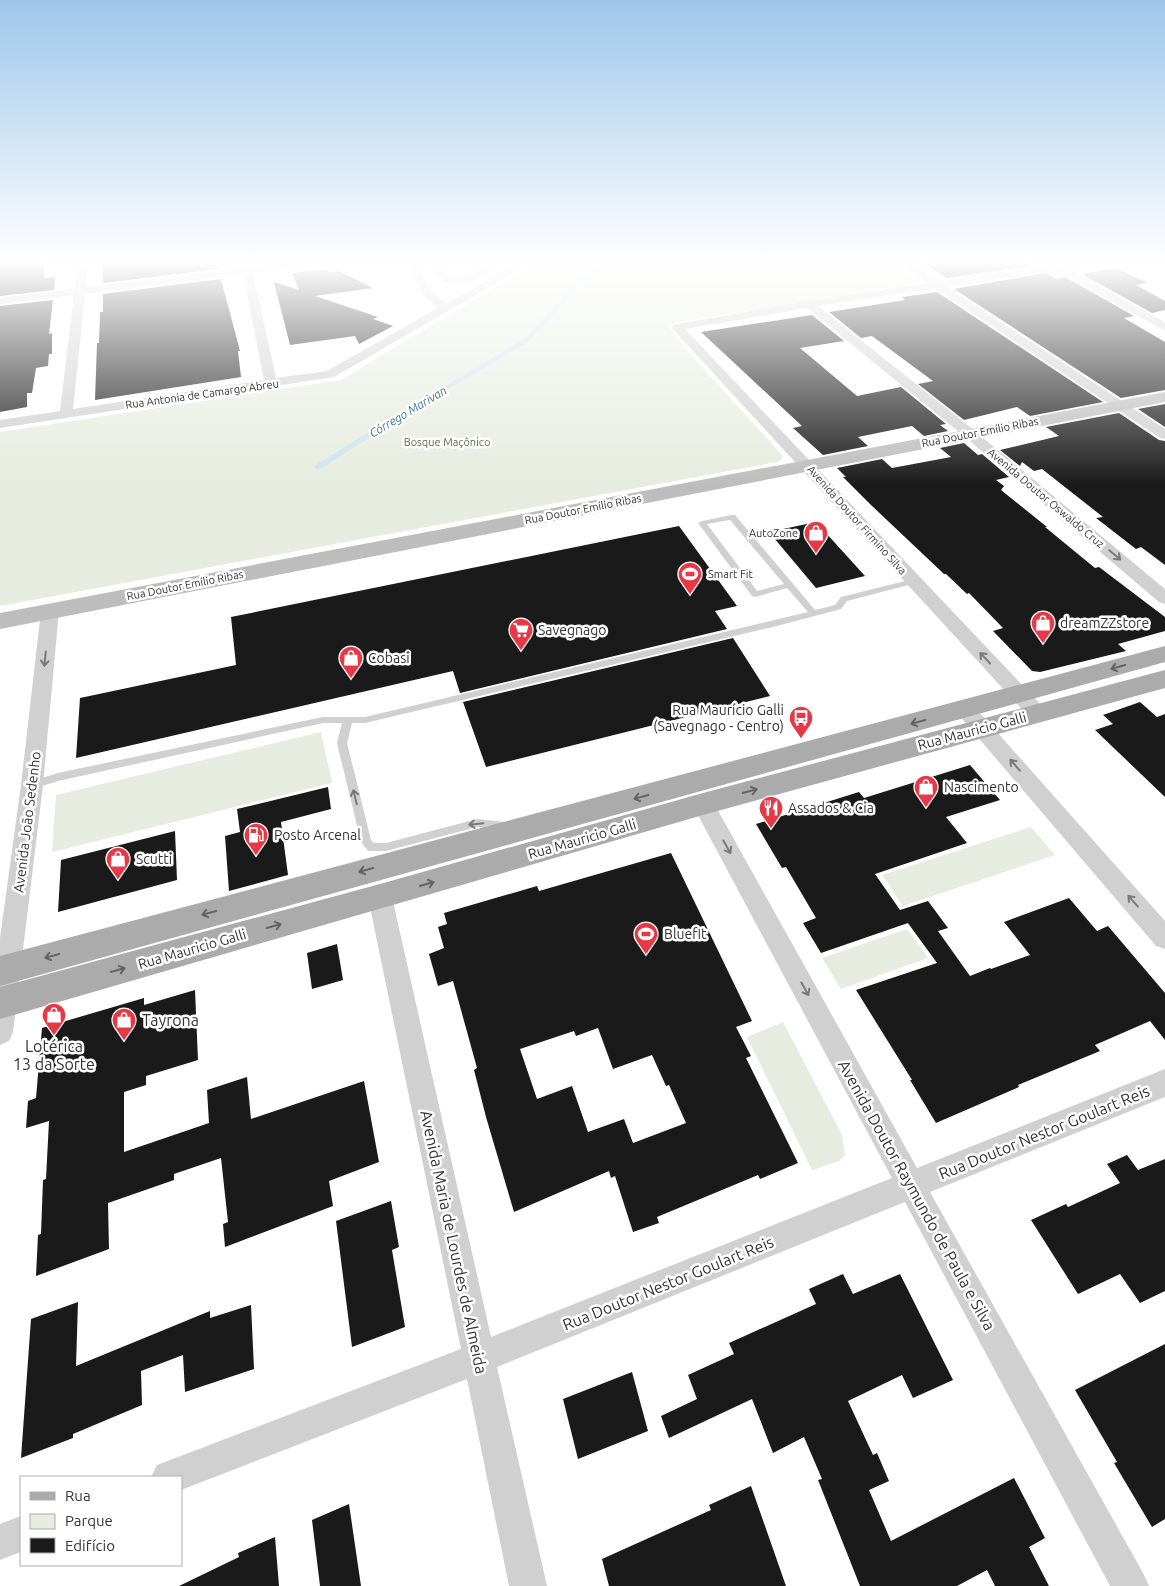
<svg xmlns="http://www.w3.org/2000/svg" width="1165" height="1586" font-family="Ubuntu,sans-serif">
<rect width="100%" height="100%" fill="#fff"/>
<path fill="#e6ecdf" d="M 535,263 L 892,263 L 922,283 L 667,324 L 688,352 L 782,455 L 782,459 L 777,462 L 0,606 L 0,432 L 341,380 Z
M 321,732 L 332,783 L 52,852 L 56,795 Z
M 1031,827 L 1055,855 L 903,906 L 882,875 Z
M 907,929 L 928,958 L 841,989 L 822,958 Z
M 783,1022 L 842,1135 L 845,1155 L 839,1161 L 812,1170 L 747,1037 Z"/>
<g fill="none" stroke-linecap="round" stroke-linejoin="round">
<path stroke="#cfe2ee" stroke-width="4.5" d="M 405,412 L 527,340 L 582,280 L 611,263"/>
<path stroke="#cfe2ee" stroke-width="5.5" d="M 318,467 L 407,411"/>
</g>
<path fill="#1a1a1a" fill-rule="evenodd" d="M 0,263 L 45,263 L 44,278 L 55,277 L 54,290 L 0,296 Z
M 103,263 L 217,263 L 219,269 L 103,283 Z
M 924,263 L 1028,263 L 1032,266 L 946,278 Z
M 1116,268 L 1147,283 L 1136,285 L 1165,301 L 1165,310 L 1152,313 L 1082,274 Z
M 328,269 L 329,272 L 339,271 L 373,288 L 315,296 L 378,317 L 373,319 L 393,326 L 359,344 L 355,336 L 290,345 L 274,282 L 299,290 L 292,273 Z
M 1046,273 L 1056,279 L 1065,277 L 1134,316 L 1124,318 L 1165,342 L 1165,390 L 1121,398 L 954,289 Z
M 221,279 L 240,351 L 238,351 L 241,377 L 95,400 L 97,343 L 99,343 L 100,312 L 103,312 L 103,294 Z
M 937,292 L 1103,402 L 1030,416 L 1017,407 L 964,420 L 918,384 L 933,381 L 872,336 L 861,338 L 829,312 L 905,300 L 902,297 Z
M 53,300 L 49,334 L 52,333 L 52,354 L 49,354 L 48,366 L 36,368 L 32,393 L 27,393 L 27,407 L 0,412 L 0,306 Z
M 812,315 L 844,341 L 800,348 L 857,396 L 901,387 L 946,424 L 940,425 L 948,431 L 924,436 L 912,426 L 858,437 L 868,446 L 823,455 L 793,428 L 802,426 L 701,332 Z
M 1165,404 L 1165,427 L 1138,409 Z
M 1119,413 L 1159,440 L 1165,441 L 1165,565 L 1141,547 L 1136,549 L 1096,518 L 1103,517 L 1042,469 L 1034,471 L 1022,462 L 1020,466 L 1000,450 L 1059,436 L 1046,427 Z
M 964,443 L 978,455 L 982,454 L 1009,477 L 996,480 L 1004,486 L 1001,490 L 1047,527 L 1045,527 L 1095,568 L 1099,567 L 1165,617 L 1165,631 L 1118,644 L 1126,651 L 1040,672 L 1032,671 L 993,631 L 1003,628 L 969,593 L 967,594 L 946,574 L 944,574 L 871,505 L 843,477 L 846,477 L 837,468 L 882,459 L 892,468 L 951,457 L 940,448 Z
M 816,522 L 865,576 L 816,588 L 769,532 Z
M 679,526 L 737,606 L 715,611 L 727,629 L 460,693 L 453,671 L 76,758 L 80,698 L 236,665 L 231,617 Z
M 733,638 L 770,696 L 486,767 L 463,702 Z
M 1140,702 L 1157,717 L 1165,714 L 1165,797 L 1095,730 L 1113,724 L 1103,715 Z
M 970,765 L 1000,800 L 946,817 L 967,843 L 875,874 L 900,910 L 928,901 L 948,928 L 938,931 L 970,976 L 990,968 L 991,969 L 1030,955 L 1004,922 L 1069,898 L 1097,931 L 1108,926 L 1165,993 L 1165,1040 L 1150,1021 L 1095,1045 L 1100,1051 L 1018,1085 L 1019,1087 L 936,1123 L 910,1080 L 912,1080 L 856,990 L 937,963 L 905,919 L 908,923 L 821,953 L 803,923 L 816,918 L 786,867 L 782,868 L 756,824 L 859,792 L 864,798 Z
M 328,787 L 331,809 L 281,822 L 288,875 L 229,891 L 225,836 L 240,832 L 237,809 Z
M 175,831 L 177,880 L 58,912 L 61,860 Z
M 671,853 L 752,1021 L 736,1027 L 751,1056 L 746,1058 L 798,1163 L 760,1179 L 758,1175 L 657,1217 L 659,1223 L 633,1232 L 615,1176 L 611,1178 L 609,1171 L 514,1212 L 486,1117 L 474,1070 L 477,1068 L 453,981 L 438,986 L 429,954 L 444,948 L 438,927 L 447,924 L 444,913 L 537,886 L 539,891 ZM 598,1028 L 613,1069 L 652,1055 L 666,1086 L 669,1085 L 686,1123 L 633,1143 L 624,1119 L 588,1132 L 572,1086 L 537,1099 L 520,1049 L 574,1031 L 576,1036 Z
M 337,944 L 343,980 L 312,989 L 307,953 Z
M 195,990 L 198,1060 L 146,1076 L 146,1085 L 124,1092 L 124,1152 L 209,1123 L 207,1090 L 247,1077 L 251,1119 L 364,1081 L 379,1162 L 329,1181 L 333,1206 L 225,1247 L 223,1224 L 228,1222 L 221,1158 L 174,1174 L 174,1180 L 108,1203 L 109,1249 L 36,1276 L 38,1235 L 41,1234 L 43,1180 L 46,1179 L 49,1121 L 26,1128 L 28,1101 L 36,1098 L 42,1028 L 144,998 L 144,1005 Z
M 1127,1155 L 1138,1170 L 1165,1159 L 1165,1291 L 1140,1303 L 1120,1274 L 1078,1294 L 1031,1220 L 1066,1204 L 1068,1207 L 1120,1183 L 1107,1164 Z
M 391,1201 L 399,1247 L 392,1250 L 405,1327 L 352,1347 L 336,1221 Z
M 843,1274 L 853,1294 L 900,1274 L 953,1380 L 913,1398 L 902,1375 L 848,1401 L 873,1455 L 877,1453 L 889,1481 L 869,1490 L 891,1541 L 1014,1478 L 1045,1538 L 1029,1547 L 1049,1586 L 995,1586 L 987,1570 L 957,1586 L 860,1586 L 818,1480 L 822,1479 L 804,1437 L 773,1453 L 752,1399 L 669,1438 L 661,1416 L 697,1399 L 688,1375 L 734,1354 L 729,1343 L 816,1304 L 809,1289 Z
M 78,1302 L 76,1366 L 210,1311 L 210,1318 L 251,1305 L 254,1369 L 185,1392 L 183,1355 L 141,1371 L 142,1405 L 73,1434 L 73,1438 L 21,1458 L 31,1319 Z
M 1165,1344 L 1165,1519 L 1152,1527 L 1114,1463 L 1117,1462 L 1075,1390 Z
M 632,1372 L 648,1431 L 578,1459 L 563,1399 Z
M 751,1486 L 786,1586 L 609,1586 L 602,1559 L 711,1510 L 709,1505 Z
M 349,1504 L 361,1586 L 320,1586 L 312,1520 Z
M 275,1537 L 279,1586 L 179,1586 L 239,1557 L 238,1553 Z"/>
<g fill="none" stroke-linecap="round" stroke-linejoin="round">
<path fill="#d0d0d0" fill-rule="evenodd" d="M 732,515 L 735,515 L 815,610 L 835,605 L 841,597 L 913,579 L 917,581 L 916,583 L 847,601 L 841,609 L 777,626 L 365,723 L 352,723 L 347,743 L 371,840 L 374,843 L 386,843 L 477,819 L 506,822 L 510,823 L 511,826 L 510,829 L 506,830 L 477,827 L 386,851 L 368,851 L 361,842 L 337,743 L 342,723 L 323,723 L 58,781 L 32,789 L 28,788 L 27,785 L 28,782 L 58,773 L 323,717 L 365,717 L 808,612 L 787,588 L 755,597 L 752,596 L 698,523 L 702,521 ZM 730,520 L 784,584 L 757,591 L 707,524 Z"/>
<path fill="#d0d0d0" fill-rule="evenodd" d="M 78,263 L 88,263 L 86,287 L 242,268 L 241,263 L 251,263 L 252,267 L 280,263 L 313,263 L 308,266 L 253,273 L 276,378 L 327,371 L 438,308 L 423,295 L 406,263 L 416,263 L 431,291 L 446,304 L 518,263 L 531,263 L 334,377 L 0,428 L 0,420 L 60,411 L 74,295 L 0,304 L 0,298 L 75,289 ZM 243,274 L 264,380 L 73,409 L 85,294 Z
M 428,263 L 438,263 C 462,296 473,261 498,264 L 499,266 C 487,278 460,289 444,281 C 437,277 433,270 428,263 Z
M 899,263 L 911,263 L 939,281 L 1049,265 L 1050,263 L 1089,263 L 1088,265 L 1068,269 L 1165,322 L 1165,330 L 1161,329 L 1056,270 L 947,287 L 1165,429 L 1165,439 L 1160,438 L 935,288 L 818,306 L 975,431 L 1165,589 L 1165,604 L 1159,602 L 965,437 L 807,308 L 685,329 L 1044,708 L 1047,713 L 1044,718 L 1037,720 L 1030,718 L 671,327 L 677,324 L 809,301 L 927,283 Z
M 50,605 L 56,607 L 59,611 L 43,785 L 13,1032 L 9,1041 L 0,1045 L 0,938 L 21,785 L 41,611 L 44,607 Z
M 965,702 L 972,704 L 1165,921 L 1165,949 L 1156,946 L 958,714 L 955,709 L 958,704 Z
M 703,795 L 711,798 L 917,1168 L 1165,1069 L 1165,1097 L 930,1192 L 1143,1573 L 1149,1586 L 1110,1586 L 905,1202 L 497,1367 L 547,1586 L 509,1586 L 467,1379 L 181,1490 L 181,1477 L 151,1477 L 157,1465 L 461,1349 L 368,897 L 372,890 L 380,887 L 388,890 L 392,897 L 491,1337 L 892,1178 L 692,804 L 695,798 Z
M 21,1516 L 21,1552 L 0,1560 L 0,1524 Z"/>
<path fill="#bdbdbd" fill-rule="evenodd" d="M 1165,392 L 1165,402 L 0,629 L 0,613 Z"/>
<path fill="#ababab" fill-rule="evenodd" d="M 1165,646 L 1165,662 L 0,986 L 0,956 Z
M 1165,670 L 1165,688 L 703,815 L 0,1019 L 0,987 L 380,884 L 703,793 Z"/>
</g>
<defs><path id="oneway-shaft" d="M-6 0H5M1.5-3L5.5 0L1.5 3" fill="none" stroke-width="1.6" stroke-linecap="round" stroke-linejoin="round" transform="scale(1.25)"/></defs>
<g stroke="#7a7a7a">
<use href="#oneway-shaft" transform="translate(1115 555) rotate(40)"/>
<use href="#oneway-shaft" transform="translate(985 658) rotate(-133)"/>
<use href="#oneway-shaft" transform="translate(45 659) rotate(96)"/>
<use href="#oneway-shaft" transform="translate(1015 765) rotate(-131)"/>
<use href="#oneway-shaft" transform="translate(355 797) rotate(-103)"/>
<use href="#oneway-shaft" transform="translate(476 824) rotate(174)"/>
<use href="#oneway-shaft" transform="translate(727 847) rotate(61)"/>
<use href="#oneway-shaft" transform="translate(1133 901) rotate(-131)"/>
<use href="#oneway-shaft" transform="translate(805 989) rotate(61)"/>
</g>
<g stroke="#636363">
<use href="#oneway-shaft" transform="translate(1118 667) rotate(165)"/>
<use href="#oneway-shaft" transform="translate(918 722) rotate(165)"/>
<use href="#oneway-shaft" transform="translate(750 791) rotate(-15)"/>
<use href="#oneway-shaft" transform="translate(641 797) rotate(165)"/>
<use href="#oneway-shaft" transform="translate(366 870) rotate(165)"/>
<use href="#oneway-shaft" transform="translate(427 884) rotate(-16)"/>
<use href="#oneway-shaft" transform="translate(209 913) rotate(165)"/>
<use href="#oneway-shaft" transform="translate(274 926) rotate(-16)"/>
<use href="#oneway-shaft" transform="translate(52 956) rotate(165)"/>
<use href="#oneway-shaft" transform="translate(118 970) rotate(-16)"/>
</g>
<linearGradient id="sky" x2="0" y2="1"><stop stop-color="#9ec6ea"/><stop offset="0.54" stop-color="#fff"/><stop offset="1" stop-color="#fff" stop-opacity="0"/></linearGradient>
<rect width="1165" height="485" fill="url(#sky)"/>
<defs>
<symbol id="shop-pin" viewBox="-11 -11 22 30"><path d="M0 17L-7.5 6A9.5 9.5 0 1 1 7.5 6Z" fill="#e63946" stroke="#fff"/><path d="M-5-2.5h2.3a2.7 3.5 0 0 1 5.4 0H5L5.5 6h-11ZM-1.5-2.5h3a1.5 2.3 0 0 0-3 0Z" fill="#fff"/></symbol>
<symbol id="stadium-pin" viewBox="-11 -11 22 30"><path d="M0 17L-7.5 6A9.5 9.5 0 1 1 7.5 6Z" fill="#e63946" stroke="#fff"/><path d="M0-5a6.5 5 0 1 0 0 10a6.5 5 0 1 0 0-10ZM-3.5-1.8h7v3.6h-7Z" fill="#fff"/></symbol>
<symbol id="supermarket-pin" viewBox="-11 -11 22 30"><path d="M0 17L-7.5 6A9.5 9.5 0 1 1 7.5 6Z" fill="#e63946" stroke="#fff"/><path d="M-6-5.5h2.5l.6 2H6L4.5 2H-2.5L-4.4-4H-6ZM-1.5 3.2a1.3 1.3 0 1 0 .1 0ZM3 3.2a1.3 1.3 0 1 0 .1 0Z" fill="#fff"/></symbol>
<symbol id="bus-pin" viewBox="-11 -11 22 30"><path d="M0 17L-7.5 6A9.5 9.5 0 1 1 7.5 6Z" fill="#e63946" stroke="#fff"/><path d="M-5-6H5V4H4V6H2V4H-2V6H-4V4H-5ZM-3.5-4V0h7V-4ZM-3.5 1.2v1.5H-2V1.2ZM2 1.2v1.5H3.5V1.2Z" fill="#fff"/></symbol>
<symbol id="restaurant-pin" viewBox="-11 -11 22 30"><path d="M0 17L-7.5 6A9.5 9.5 0 1 1 7.5 6Z" fill="#e63946" stroke="#fff"/><path d="M-5-6h1v4h1v-4h1v4h1v-4h1v5L-1.5 .5V6h-2V.5L-5-1ZM5-6V6H3V1.5H1.5Q1.5-4 5-6Z" fill="#fff"/></symbol>
<symbol id="fuel-pin" viewBox="-11 -11 22 30"><path d="M0 17L-7.5 6A9.5 9.5 0 1 1 7.5 6Z" fill="#e63946" stroke="#fff"/><path d="M-5.5-6h7V0h2V4h1.3V-2.5L3-4.5l.8-.8L6-3V5H2.5V1h-1V6h-7ZM-4.2-4.7v3.2H.2V-4.7Z" fill="#fff"/></symbol>
</defs>
<g fill-rule="evenodd">
<use href="#shop-pin" x="802" y="519" width="28" height="38"/>
<use href="#stadium-pin" x="676" y="560" width="28" height="38"/>
<use href="#shop-pin" x="1029" y="609" width="28" height="38"/>
<use href="#supermarket-pin" x="507" y="616" width="28" height="38"/>
<use href="#shop-pin" x="337" y="644" width="28" height="38"/>
<use href="#bus-pin" x="787" y="704" width="28" height="38"/>
<use href="#shop-pin" x="912" y="773" width="28" height="38"/>
<use href="#restaurant-pin" x="757" y="794" width="28" height="38"/>
<use href="#fuel-pin" x="242" y="821" width="28" height="38"/>
<use href="#shop-pin" x="104" y="845" width="28" height="38"/>
<use href="#stadium-pin" x="632" y="920" width="28" height="38"/>
<use href="#shop-pin" x="40" y="1001" width="28" height="38"/>
<use href="#shop-pin" x="110" y="1006" width="28" height="38"/>
</g>
<g text-anchor="middle" stroke-width="5" stroke-linejoin="round" paint-order="stroke">
<g font-size="11" fill="#333" stroke="#fff">
<text transform="translate(202 394) rotate(-8)" y="4">Rua Antonia de Camargo Abreu</text>
<text transform="translate(980 432) rotate(-11)" y="4">Rua Doutor Emílio Ribas</text>
<text transform="translate(1046 498) rotate(40)" y="4">Avenida Doutor Oswaldo Cruz</text>
<text transform="translate(583 509) rotate(-11)" y="4">Rua Doutor Emílio Ribas</text>
<text transform="translate(857 520) rotate(48)" y="4">Avenida Doutor Firmino Silva</text>
<text transform="translate(185 585) rotate(-11)" y="4">Rua Doutor Emílio Ribas</text>
</g>
<g font-size="11" fill="#56703f" stroke="#fff">
<text x="447" y="446">Bosque Maçônico</text>
</g>
<g font-size="11" fill="#333" stroke="#fff" text-anchor="end">
<text x="798" y="537">AutoZone</text>
<text x="708" y="578" text-anchor="start">Smart Fit</text>
</g>
<g font-size="12" font-style="italic" fill="#3f7597" stroke="#fff">
<text transform="translate(408 412) rotate(-31)" y="4">Córrego Marivan</text>
</g>
<g font-size="14" fill="#333" stroke="#fff" text-anchor="start">
<text x="1060" y="628">dreamZZstore</text>
<text x="538" y="635">Savegnago</text>
<text x="368" y="663">Cobasi</text>
<text x="784" y="715" text-anchor="end">Rua Maurício Galli<tspan x="784" dy="16">(Savegnago - Centro)</tspan></text>
<text x="944" y="792">Nascimento</text>
<text x="788" y="813">Assados &amp; Cia</text>
<text x="274" y="840">Posto Arcenal</text>
<text x="136" y="864">Scutti</text>
<text x="664" y="939">Bluefit</text>
</g>
<g font-size="14" fill="#333" stroke="#fff">
<text transform="translate(972 731) rotate(-15)" y="5">Rua Mauricio Galli</text>
<text transform="translate(27 822) rotate(-83)" y="5">Avenida João Sedenho</text>
<text transform="translate(582 839) rotate(-16)" y="5">Rua Mauricio Galli</text>
<text transform="translate(192 949) rotate(-16)" y="5">Rua Mauricio Galli</text>
</g>
<g font-size="16" fill="#333" stroke="#fff" text-anchor="start">
<text x="142" y="1026">Tayrona</text>
<text x="54" y="1052" text-anchor="middle">Lotérica<tspan x="54" dy="18">13 da Sorte</tspan></text>
</g>
<g font-size="16" fill="#333" stroke="#fff">
<text transform="translate(1044 1132) rotate(-22)" y="6">Rua Doutor Nestor Goulart Reis</text>
<text transform="translate(917 1195) rotate(61)" y="6">Avenida Doutor Raymundo de Paula e Silva</text>
<text transform="translate(454 1242) rotate(78)" y="6">Avenida Maria de Lourdes de Almeida</text>
<text transform="translate(668 1283) rotate(-22)" y="6">Rua Doutor Nestor Goulart Reis</text>
</g>
</g>
<rect x="20" y="1476" width="162" height="90" fill="#ffffff" stroke="#adadad"/>
<rect x="30" y="1492" width="25" height="8" fill="#ababab" stroke="#adadad"/>
<text x="65" y="1501" font-size="15" fill="#333333">Rua</text>
<rect x="30" y="1514" width="25" height="15" fill="#e6ecdf" stroke="#adadad"/>
<text x="65" y="1526" font-size="15" fill="#333333">Parque</text>
<rect x="30" y="1538" width="25" height="15" fill="#1a1a1a" stroke="#adadad"/>
<text x="65" y="1551" font-size="15" fill="#333333">Edifício</text>
</svg>
